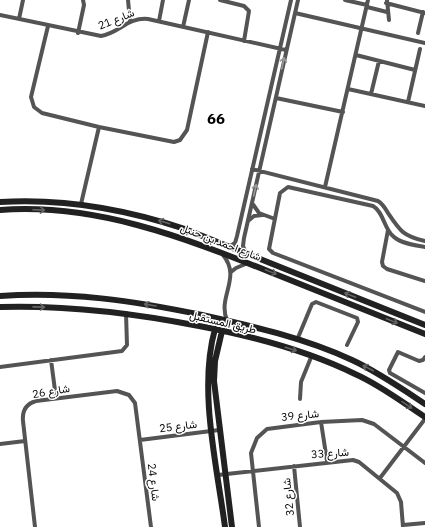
<svg xmlns="http://www.w3.org/2000/svg" width="425" height="527" font-family="'IBM Plex Sans',Vazirmatn,sans-serif">
<rect width="100%" height="100%" fill="#fff"/>
<g fill="none" stroke-linecap="round" stroke-linejoin="round">
<path stroke="#545454" stroke-width="4" d="M 128,0 L 130,21
M 220,0 L 244,6 L 249,11 L 244,41
M 345,0 L 367,5
M 387,0 L 389,20
M 386,3 L 425,13
M 367,7 L 387,12
M 295,13 L 425,43
M 0,15 L 101,36 C 119,33 128,17 148,19 L 286,50
M 19,19 L 23,0
M 159,21 L 163,0
M 48,26 L 31,97 L 34,107 L 42,113 L 99,127 L 174,142 L 180,140 L 187,130 L 208,32
M 183,27 L 189,0
M 78,33 L 84,5 L 83,0
M 418,33 L 423,12
M 356,55 L 415,70
M 348,89 L 425,106
M 371,94 L 379,61
M 276,98 L 343,112
M 408,102 L 420,49
M 252,169 L 378,201 C 383,204 385,208 388,213 C 400,231 403,236 425,241
M 325,187 L 368,0
M 252,203 L 259,213 L 275,219
M 81,204 L 99,127
M 248,221 L 254,216 L 262,215
M 388,230 L 382,262 L 383,266 L 387,269 L 425,281
M 229,247 L 235,243 L 237,236 L 291,0
M 425,247 C 415,245 402,244 394,237 C 384,230 384,212 373,206 L 288,187 L 280,193 L 269,249 L 273,253 L 425,312
M 246,253 L 243,246 L 244,238 L 298,0
M 223,255 C 242,278 217,297 227,320
M 231,272 L 236,268 L 248,263
M 297,340 L 312,304 L 316,302 L 357,318 L 358,322 L 347,345
M 425,357 L 423,360 L 419,361 L 398,352 L 389,370 L 390,373 L 425,393
M 51,360 L 56,398
M 0,367 L 122,351 L 127,345 L 126,313
M 300,399 L 301,382 L 312,355
M 321,422 L 327,461
M 140,440 L 219,430
M 0,444 L 25,441
M 294,466 L 300,527
M 218,475 L 353,460 L 359,462 L 397,493 L 401,502 L 403,527
M 380,478 L 425,419
M 403,525 L 425,523
M 35,527 L 23,421 C 22,411 26,404 36,401 L 117,391 L 129,395 L 135,403 L 151,527
M 259,527 L 251,453 L 257,438 L 267,429 L 321,422 L 362,420 L 374,424 L 425,463"/>
<path stroke="#212121" stroke-width="6" d="M 0,202 C 64,198 125,209 185,229 L 425,325
M 0,210 C 95,203 183,237 270,272 C 322,293 373,313 425,334
M 0,296 C 68,291 135,301 202,315 C 252,326 305,338 352,360 C 378,372 401,388 425,404
M 0,307 C 68,305 133,313 199,326 C 252,336 306,350 355,374 C 380,385 402,402 425,417
M 215,329 C 198,389 217,466 225,527
M 222,331 L 215,361 L 214,381 L 232,527"/>
</g>
<defs><path id="oneway-shaft" d="M-6 0H5M1.5-3L5.5 0L1.5 3" fill="none" stroke-width="1.6" stroke-linecap="round" stroke-linejoin="round"/></defs>
<g stroke="#989898">
<use href="#oneway-shaft" transform="translate(283 63) rotate(-78)"/>
<use href="#oneway-shaft" transform="translate(255 190) rotate(-77)"/>
</g>
<g stroke="#646464">
<use href="#oneway-shaft" transform="translate(39 210) rotate(2)"/>
<use href="#oneway-shaft" transform="translate(164 222) rotate(-162)"/>
<use href="#oneway-shaft" transform="translate(271 272) rotate(22)"/>
<use href="#oneway-shaft" transform="translate(350 295) rotate(-158)"/>
<use href="#oneway-shaft" transform="translate(150 305) rotate(-170)"/>
<use href="#oneway-shaft" transform="translate(39 307) rotate(1)"/>
<use href="#oneway-shaft" transform="translate(392 321) rotate(22)"/>
<use href="#oneway-shaft" transform="translate(291 349) rotate(17)"/>
<use href="#oneway-shaft" transform="translate(368 368) rotate(-152)"/>
<use href="#oneway-shaft" transform="translate(407 405) rotate(34)"/>
</g>
<g text-anchor="middle" stroke-width="3" stroke-linejoin="round" paint-order="stroke">
<g font-size="11" fill="#000" stroke="#fff">
<text transform="translate(116 19) rotate(-22)" y="4">شارع 21</text>
<text transform="translate(221 242) rotate(21)" y="4">شارع احمد بن حنبل</text>
<text transform="translate(223 322) rotate(13)" y="4">طريق المستقبل</text>
<text transform="translate(51 391) rotate(-10)" y="4">شارع 26</text>
<text transform="translate(300 415) rotate(-6)" y="4">شارع 39</text>
<text transform="translate(178 426) rotate(-7)" y="4">شارع 25</text>
<text transform="translate(330 453) rotate(-4)" y="4">شارع 33</text>
<text transform="translate(154 482) rotate(83)" y="4">شارع 24</text>
<text transform="translate(288 497) rotate(-96)" y="4">شارع 32</text>
</g>
<g font-size="15" font-weight="bold" fill="#000" stroke="#fff">
<text x="216" y="124">66</text>
</g>
</g>
</svg>
